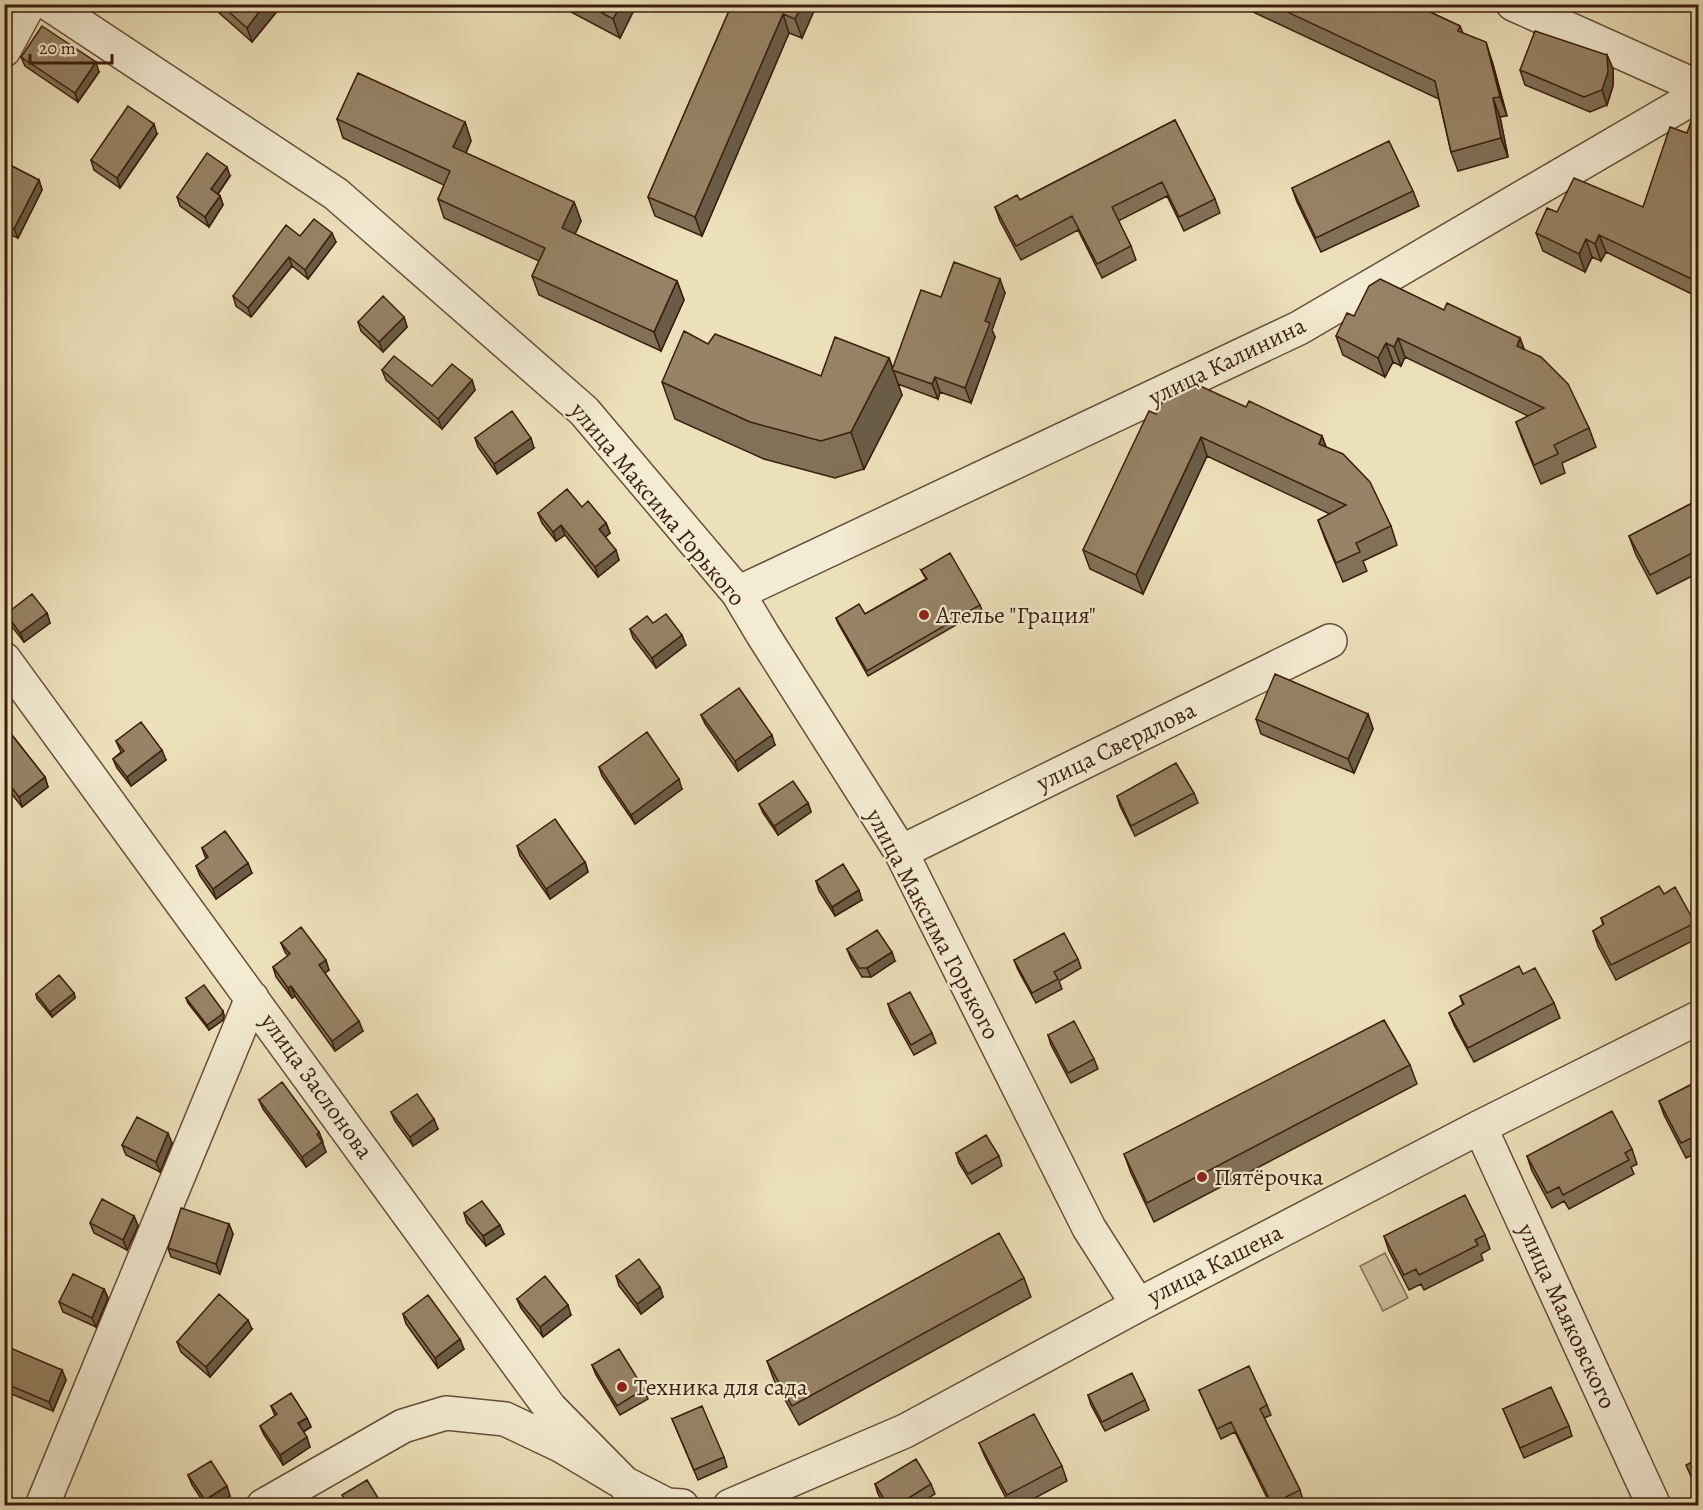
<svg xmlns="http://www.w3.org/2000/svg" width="1703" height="1510" font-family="Alegreya,serif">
<rect width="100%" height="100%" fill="#ece0ba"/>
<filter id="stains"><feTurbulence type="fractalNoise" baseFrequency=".00333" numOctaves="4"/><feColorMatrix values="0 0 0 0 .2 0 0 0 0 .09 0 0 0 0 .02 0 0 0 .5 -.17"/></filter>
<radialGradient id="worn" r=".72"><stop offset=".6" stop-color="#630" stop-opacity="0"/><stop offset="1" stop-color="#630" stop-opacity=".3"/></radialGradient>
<path fill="#cebf9c" stroke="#846e54" stroke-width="1.5" d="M 1385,1253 L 1408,1298 L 1383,1311 L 1360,1266 Z"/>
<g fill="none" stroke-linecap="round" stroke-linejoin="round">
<defs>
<path id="minor" d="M 49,4 L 336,194 L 584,411 L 738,593 L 763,635 L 901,852 L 1089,1228 L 1138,1305
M 1513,4 L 1698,87
M 4,50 L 29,4
M 738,593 L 1299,328 L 1698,95
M 4,659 L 550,1408 L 624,1483 L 639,1506
M 901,852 L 1330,641
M 1480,1127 L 1654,1506
M 42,1506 L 252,998
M 263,1506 L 403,1426 L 446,1413 L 505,1419 L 562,1446 L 624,1483 L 667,1505 L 682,1506
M 730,1506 L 905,1431 L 1138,1305 L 1480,1127 L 1698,1018"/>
</defs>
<use href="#minor" stroke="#674e38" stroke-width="36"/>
<use href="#minor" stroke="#f3ebd2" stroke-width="33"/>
</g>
<path fill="#827158" stroke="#3b1e0c" stroke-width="1.5" d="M 209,4 L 276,4 L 278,10 L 252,42 Z
M 556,4 L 637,4 L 620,38 Z
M 732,4 L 817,4 L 802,38 L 789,33 L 702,236 L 655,216 L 648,197 Z
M 1236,4 L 1413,4 L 1460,26 L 1463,33 L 1492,61 L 1507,116 L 1500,117 L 1508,157 L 1458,171 L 1451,152 L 1439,99 Z
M 1607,55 L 1613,69 L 1613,86 L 1607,105 L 1590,112 L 1525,85 L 1520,70 Z
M 21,57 L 99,72 L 78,102 L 25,66 Z
M 1698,111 L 1698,297 L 1606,252 L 1601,261 L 1592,257 L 1585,272 L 1543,251 L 1536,233 L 1557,212 L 1643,207 L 1687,133 Z
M 337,119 L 465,122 L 471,141 L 466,153 L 574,202 L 581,221 L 575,234 L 677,281 L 684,300 L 661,351 L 539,295 L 532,276 L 539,261 L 444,218 L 438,199 L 444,185 L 343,138 Z
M 1175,120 L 1215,199 L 1220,213 L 1184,231 L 1167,196 L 1118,221 L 1131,246 L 1136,260 L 1102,278 L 1078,230 L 1021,260 L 1000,221 L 995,207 L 1020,200 Z
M 157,134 L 120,188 L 94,170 L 91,160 Z
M 4,162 L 39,180 L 42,190 L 18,238 L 4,232 Z
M 230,176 L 218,194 L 220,196 L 223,205 L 209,227 L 180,206 L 177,197 Z
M 1292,188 L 1413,191 L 1419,206 L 1321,252 L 1297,202 Z
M 300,236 L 336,242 L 308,279 L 292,266 L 251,317 L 236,306 L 233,296 Z
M 1005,293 L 992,330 L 995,337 L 971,403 L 940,392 L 938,399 L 898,384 L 902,395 L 864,469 L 835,478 L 764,459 L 675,419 L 662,382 L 708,344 L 821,376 L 889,358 L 893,369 L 941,297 Z
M 1444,310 L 1520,338 L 1524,349 L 1589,428 L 1596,447 L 1562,463 L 1565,473 L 1541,484 L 1523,441 L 1516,422 L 1528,416 L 1405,357 L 1401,366 L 1393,362 L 1385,377 L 1343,355 L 1336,336 Z
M 404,317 L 407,327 L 383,352 L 361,331 L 358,322 Z
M 382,370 L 432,386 L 472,380 L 475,390 L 442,429 L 386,380 Z
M 1246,407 L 1322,436 L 1326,447 L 1391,526 L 1397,545 L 1363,561 L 1367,571 L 1343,582 L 1325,539 L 1318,520 L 1330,514 L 1207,456 L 1143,594 L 1090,569 L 1083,550 L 1156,414 Z
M 475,438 L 534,448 L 497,474 L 478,447 Z
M 1698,500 L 1698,573 L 1657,594 L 1636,555 L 1629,536 Z
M 582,507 L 606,523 L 610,533 L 605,537 L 619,560 L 598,577 L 565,535 L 556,541 L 542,523 L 538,513 Z
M 921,570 L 980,605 L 982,610 L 868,676 L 838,623 L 836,618 L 865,614 L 926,579 Z
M 47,613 L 50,623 L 24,642 L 9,623 L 6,614 Z
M 653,623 L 686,645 L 656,668 L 633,638 L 630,629 Z
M 1368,714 L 1373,729 L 1354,773 L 1261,734 L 1256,719 Z
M 701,715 L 775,745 L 738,771 L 705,724 Z
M 4,725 L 45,777 L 48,787 L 22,807 L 4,784 Z
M 116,741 L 166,760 L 131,786 L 117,768 L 113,759 L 121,752 Z
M 599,767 L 682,789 L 635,824 L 602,776 Z
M 1194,793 L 1198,803 L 1135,836 L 1120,806 L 1117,796 Z
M 808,803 L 811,812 L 778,835 L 763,813 L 759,804 Z
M 517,846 L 585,862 L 588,872 L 550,899 L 520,856 Z
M 202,848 L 252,873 L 216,899 L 200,876 L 196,866 L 206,859 Z
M 816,881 L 862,900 L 835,916 L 819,891 Z
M 1664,894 L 1695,923 L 1698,933 L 1698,938 L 1616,980 L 1598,946 L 1593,931 L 1603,925 L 1601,918 Z
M 281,943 L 329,970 L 325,973 L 363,1031 L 335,1051 L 295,996 L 292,998 L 276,977 L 273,967 L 288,956 L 285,952 Z
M 847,949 L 895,961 L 871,977 L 862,977 L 851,959 Z
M 1078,959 L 1081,968 L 1059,981 L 1062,989 L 1036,1003 L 1018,970 L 1014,960 Z
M 1523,974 L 1554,1003 L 1560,1018 L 1474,1062 L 1455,1027 L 1449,1013 L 1463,1005 L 1460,996 Z
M 74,993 L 75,998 L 52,1017 L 37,999 L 36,994 Z
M 186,998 L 223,1011 L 224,1016 L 223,1020 L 209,1030 L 188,1003 Z
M 888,1004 L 932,1033 L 936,1043 L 914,1055 L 891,1014 Z
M 1048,1035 L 1094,1059 L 1098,1069 L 1071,1083 L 1051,1045 Z
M 1410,1065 L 1417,1084 L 1154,1222 L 1131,1173 L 1124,1154 Z
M 1698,1081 L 1698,1152 L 1686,1158 L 1664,1115 L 1659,1101 Z
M 259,1100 L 319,1132 L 326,1152 L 306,1167 L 263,1109 Z
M 391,1112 L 438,1129 L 413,1146 L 395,1121 Z
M 172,1143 L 160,1172 L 126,1155 L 122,1145 Z
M 1632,1149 L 1637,1164 L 1631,1167 L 1634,1174 L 1569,1209 L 1564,1201 L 1552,1208 L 1532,1171 L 1527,1156 Z
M 956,1153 L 999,1156 L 1002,1166 L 972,1184 L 959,1163 Z
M 464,1213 L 504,1234 L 486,1246 L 467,1223 Z
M 134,1216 L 138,1226 L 127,1250 L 94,1233 L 90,1223 Z
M 229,1224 L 233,1234 L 220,1274 L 171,1257 L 168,1248 Z
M 1485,1235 L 1490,1249 L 1481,1254 L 1483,1260 L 1424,1290 L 1421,1284 L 1409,1290 L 1389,1251 L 1384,1236 Z
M 616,1276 L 660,1287 L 663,1297 L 641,1314 L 619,1286 Z
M 1024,1278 L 1031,1297 L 799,1425 L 774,1380 L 767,1361 Z
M 104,1289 L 108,1298 L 96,1327 L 63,1312 L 59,1302 Z
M 517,1299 L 571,1315 L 543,1337 L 521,1308 Z
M 403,1314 L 464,1349 L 438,1368 L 406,1324 Z
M 252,1329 L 210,1377 L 181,1352 L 177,1342 Z
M 4,1356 L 62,1370 L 66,1380 L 53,1411 L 4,1391 Z
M 592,1365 L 644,1389 L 648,1399 L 620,1415 L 596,1375 Z
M 1199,1390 L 1267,1405 L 1271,1415 L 1264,1418 L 1300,1490 L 1303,1500 L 1292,1506 L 1271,1506 L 1235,1432 L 1221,1439 Z
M 1088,1395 L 1145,1400 L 1149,1410 L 1105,1431 L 1091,1405 Z
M 271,1406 L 307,1418 L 311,1427 L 303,1432 L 310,1447 L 283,1465 L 264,1435 L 260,1426 L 275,1416 Z
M 1503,1409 L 1569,1426 L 1572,1436 L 1524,1458 Z
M 672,1419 L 724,1457 L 727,1467 L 698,1480 Z
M 979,1443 L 1062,1466 L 1067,1481 L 1020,1506 L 1010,1506 L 985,1457 Z
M 188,1475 L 230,1496 L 216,1506 L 206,1506 L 192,1485 Z
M 875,1484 L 931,1484 L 935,1494 L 915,1506 L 885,1506 L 878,1494 Z"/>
<path fill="#6a5c47" stroke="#3b1e0c" stroke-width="1.5" d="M 265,4 L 276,4 L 278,10 L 252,42 L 247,28 Z
M 621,4 L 637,4 L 620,38 L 613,19 Z
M 802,4 L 817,4 L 802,38 L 795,19 Z
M 783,14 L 789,33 L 702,236 L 695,217 Z
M 1486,42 L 1492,61 L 1507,116 L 1500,97 Z
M 1607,55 L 1613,69 L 1613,86 L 1607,105 L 1602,90 Z
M 96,62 L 99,72 L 78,102 L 75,93 Z
M 1493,98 L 1500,117 L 1508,157 L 1501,138 Z
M 465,122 L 471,141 L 460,166 L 453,147 Z
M 154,124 L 157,134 L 120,188 L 117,178 Z
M 227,167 L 230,176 L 215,198 L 211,189 Z
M 39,180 L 42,190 L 18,238 L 14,229 Z
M 220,196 L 223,205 L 209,227 L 205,217 Z
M 574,202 L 581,221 L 569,247 L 562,228 Z
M 332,233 L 336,242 L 308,279 L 305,270 Z
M 1599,235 L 1606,252 L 1601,261 L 1595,244 Z
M 1586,239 L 1592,257 L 1585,272 L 1579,254 Z
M 289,257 L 292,266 L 251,317 L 248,308 Z
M 1000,279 L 1005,293 L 992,330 L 995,337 L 971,403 L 965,388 L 985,321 Z
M 677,281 L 684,300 L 661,351 L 654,332 Z
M 404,317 L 407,327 L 383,352 L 379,342 Z
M 1398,338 L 1405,357 L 1401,366 L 1394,347 Z
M 1520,338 L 1527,357 L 1517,346 Z
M 1386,343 L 1393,362 L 1385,377 L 1378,358 Z
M 889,358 L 902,395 L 864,469 L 851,432 Z
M 935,377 L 940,392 L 938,399 L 932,384 Z
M 472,380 L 475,390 L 442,429 L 438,419 Z
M 1322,436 L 1329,455 L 1319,444 Z
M 1201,437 L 1207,456 L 1143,594 L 1136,575 Z
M 531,438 L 534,448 L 497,474 L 494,464 Z
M 606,523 L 610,533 L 603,539 L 599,529 Z
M 561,525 L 565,535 L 556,541 L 553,532 Z
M 616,550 L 619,560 L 598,577 L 595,567 Z
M 47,613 L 50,623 L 24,642 L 20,633 Z
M 682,635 L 686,645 L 656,668 L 652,658 Z
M 1368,714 L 1373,729 L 1354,773 L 1348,759 Z
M 772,735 L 775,745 L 738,771 L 735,761 Z
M 162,750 L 166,760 L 131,786 L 127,777 Z
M 45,777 L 48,787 L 22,807 L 19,797 Z
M 679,779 L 682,789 L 635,824 L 631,815 Z
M 808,803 L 811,812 L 778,835 L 774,826 Z
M 585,862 L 588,872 L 550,899 L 546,889 Z
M 248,863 L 252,873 L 216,899 L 213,889 Z
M 859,890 L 862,900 L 835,916 L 832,907 Z
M 892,952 L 895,961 L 871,977 L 867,968 Z
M 326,960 L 329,970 L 322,975 L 319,965 Z
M 291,986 L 295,996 L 292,998 L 288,988 Z
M 74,993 L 75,998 L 52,1017 L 50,1012 Z
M 223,1011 L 224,1016 L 223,1020 L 209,1030 L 207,1025 Z
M 359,1021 L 363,1031 L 335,1051 L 332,1041 Z
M 434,1119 L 438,1129 L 413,1146 L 410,1137 Z
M 319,1132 L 323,1142 L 321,1143 L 322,1142 L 326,1152 L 306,1167 L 302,1157 L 317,1134 Z
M 168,1133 L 172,1143 L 160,1172 L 156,1162 Z
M 134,1216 L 138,1226 L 127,1250 L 123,1240 Z
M 229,1224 L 233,1234 L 220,1274 L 216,1264 Z
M 500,1225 L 504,1234 L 486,1246 L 483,1236 Z
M 660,1287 L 663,1297 L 641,1314 L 637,1304 Z
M 104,1289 L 108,1298 L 96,1327 L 92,1318 Z
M 568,1305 L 571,1315 L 543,1337 L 540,1327 Z
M 248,1320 L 252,1329 L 210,1377 L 206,1367 Z
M 460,1339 L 464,1349 L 438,1368 L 435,1358 Z
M 62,1370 L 66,1380 L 53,1411 L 49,1402 Z
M 307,1418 L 311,1427 L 301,1433 L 298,1423 Z
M 307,1437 L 310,1447 L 283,1465 L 280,1455 Z
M 227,1486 L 230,1496 L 216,1506 L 207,1506 L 205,1500 Z"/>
<path fill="#978366" stroke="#3b1e0c" stroke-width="1.5" d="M 220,4 L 265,4 L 247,28 Z
M 586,4 L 621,4 L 613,19 Z
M 732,4 L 802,4 L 795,19 L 783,14 L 695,217 L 648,197 Z
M 1270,4 L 1413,4 L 1460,26 L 1458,31 L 1486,42 L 1500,97 L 1493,98 L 1501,138 L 1451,152 L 1435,81 Z
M 42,26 L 96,62 L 75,93 L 21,57 Z
M 1535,31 L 1607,55 L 1608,72 L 1602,90 L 1584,97 L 1520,70 Z
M 358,73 L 465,122 L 453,147 L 574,202 L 562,228 L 677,281 L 654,332 L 532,276 L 545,248 L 438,199 L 450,171 L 337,119 Z
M 128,106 L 154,124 L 117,178 L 91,160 Z
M 1695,110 L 1698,111 L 1698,282 L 1599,235 L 1595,244 L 1586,239 L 1579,254 L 1536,233 L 1547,208 L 1557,212 L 1574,178 L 1643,207 L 1670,127 L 1687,133 Z
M 1175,120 L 1215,199 L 1179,217 L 1162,182 L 1112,207 L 1131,246 L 1097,264 L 1072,216 L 1016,246 L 995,207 L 1017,195 L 1020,200 Z
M 1389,141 L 1413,191 L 1316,238 L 1292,188 Z
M 207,153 L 227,167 L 211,189 L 220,196 L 205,217 L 177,197 Z
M 4,162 L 39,180 L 14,229 L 4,224 Z
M 314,219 L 332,233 L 305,270 L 289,257 L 248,308 L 233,296 L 286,225 L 300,236 Z
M 954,262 L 1000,279 L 985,321 L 990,323 L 965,388 L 935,377 L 932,384 L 892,370 L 921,290 L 941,297 Z
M 1380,279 L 1444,310 L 1447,303 L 1520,338 L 1517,346 L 1541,357 L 1568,384 L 1589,428 L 1554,445 L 1558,454 L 1534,465 L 1516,422 L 1544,408 L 1398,338 L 1394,347 L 1386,343 L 1378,358 L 1336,336 L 1347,313 L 1354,316 L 1369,286 Z
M 383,296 L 404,317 L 379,342 L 358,322 Z
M 684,331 L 708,344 L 715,334 L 821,376 L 835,337 L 889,358 L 851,432 L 821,441 L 750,422 L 662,382 Z
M 394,356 L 432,386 L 452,364 L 472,380 L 438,419 L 382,370 Z
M 1187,380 L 1246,407 L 1249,401 L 1322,436 L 1319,444 L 1343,454 L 1370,482 L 1391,526 L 1356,543 L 1360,552 L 1336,563 L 1318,520 L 1346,505 L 1201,437 L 1136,575 L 1083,550 L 1149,411 L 1156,414 L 1169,388 Z
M 512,411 L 531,438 L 494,464 L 475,438 Z
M 567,489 L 582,507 L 588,501 L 606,523 L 599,529 L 616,550 L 595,567 L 561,525 L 553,532 L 538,513 Z
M 1698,500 L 1698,550 L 1650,575 L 1629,536 Z
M 950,553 L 980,605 L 867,671 L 836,618 L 859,604 L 865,614 L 927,579 L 921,570 Z
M 32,594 L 47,613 L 20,633 L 6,614 Z
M 666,614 L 682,635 L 652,658 L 630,629 L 647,616 L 653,623 Z
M 1275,674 L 1368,714 L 1348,759 L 1256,719 Z
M 739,688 L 772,735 L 735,761 L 701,715 Z
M 141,722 L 162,750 L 127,777 L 113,759 L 124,751 L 116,741 Z
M 4,725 L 45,777 L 19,797 L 4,778 Z
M 647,732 L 679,779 L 631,815 L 599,767 Z
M 1176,763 L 1194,793 L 1131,826 L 1117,796 Z
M 793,781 L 808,803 L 774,826 L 759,804 Z
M 555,819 L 585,862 L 546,889 L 517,846 Z
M 225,831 L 248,863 L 213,889 L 196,866 L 208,857 L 202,848 Z
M 843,864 L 859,890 L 832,907 L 816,881 Z
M 1659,886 L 1664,894 L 1675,887 L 1695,923 L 1611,965 L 1593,931 L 1604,924 L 1601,918 Z
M 301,927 L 326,960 L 319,965 L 359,1021 L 332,1041 L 291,986 L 288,988 L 273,967 L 290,954 L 281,943 Z
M 877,930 L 892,952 L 867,968 L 859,968 L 847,949 Z
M 1064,933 L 1078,959 L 1054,972 L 1058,979 L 1032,993 L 1014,960 Z
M 1519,966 L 1523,974 L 1535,968 L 1554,1003 L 1468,1048 L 1449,1013 L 1464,1004 L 1460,996 Z
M 59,975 L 74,993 L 50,1012 L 36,994 Z
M 204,985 L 223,1011 L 221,1015 L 207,1025 L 186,998 Z
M 910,992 L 932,1033 L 911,1045 L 888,1004 Z
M 1384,1020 L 1410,1065 L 1147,1203 L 1124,1154 Z
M 1074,1021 L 1094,1059 L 1068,1073 L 1048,1035 Z
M 1698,1081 L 1698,1135 L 1681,1143 L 1659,1101 Z
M 282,1082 L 319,1132 L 317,1134 L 322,1142 L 302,1157 L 259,1100 Z
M 417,1094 L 434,1119 L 410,1137 L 391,1112 Z
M 1612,1111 L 1632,1149 L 1625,1153 L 1629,1160 L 1563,1195 L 1559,1187 L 1547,1193 L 1527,1156 Z
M 137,1117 L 168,1133 L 156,1162 L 122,1145 Z
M 986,1135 L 999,1156 L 968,1174 L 956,1153 Z
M 1465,1195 L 1485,1235 L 1475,1240 L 1478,1245 L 1419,1275 L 1416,1269 L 1404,1275 L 1384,1236 Z
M 102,1199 L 134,1216 L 123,1240 L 90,1223 Z
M 482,1201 L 500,1225 L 483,1236 L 464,1213 Z
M 181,1208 L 229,1224 L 216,1264 L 168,1248 Z
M 999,1233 L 1024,1278 L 792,1406 L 767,1361 Z
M 639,1259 L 660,1287 L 637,1304 L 616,1276 Z
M 73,1274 L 104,1289 L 92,1318 L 59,1302 Z
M 545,1276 L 568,1305 L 540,1327 L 517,1299 Z
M 219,1294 L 248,1320 L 206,1367 L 177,1342 Z
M 428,1295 L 460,1339 L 435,1358 L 403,1314 Z
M 8,1347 L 62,1370 L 49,1402 L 4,1383 L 4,1356 Z
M 619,1349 L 644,1389 L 617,1406 L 592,1365 Z
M 1249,1366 L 1267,1405 L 1260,1409 L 1300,1490 L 1272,1504 L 1231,1422 L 1217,1429 L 1199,1390 Z
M 1132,1373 L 1145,1400 L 1102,1422 L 1088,1395 Z
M 1551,1387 L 1569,1426 L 1520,1448 L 1503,1409 Z
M 291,1393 L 307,1418 L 298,1423 L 307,1437 L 280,1455 L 260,1426 L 277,1414 L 271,1406 Z
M 702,1406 L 724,1457 L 694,1470 L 672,1419 Z
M 1034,1414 L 1062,1466 L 1007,1495 L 979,1443 Z
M 916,1459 L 931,1484 L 896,1506 L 888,1506 L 875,1484 Z
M 1698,1459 L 1698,1492 L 1686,1465 Z
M 211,1461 L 227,1486 L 205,1500 L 188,1475 Z
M 367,1480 L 383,1506 L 349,1506 L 342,1495 Z"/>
<g fill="#8f2418" stroke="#f3ebd2" stroke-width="2">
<circle cx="924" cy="615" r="6"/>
<circle cx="1202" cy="1177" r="6"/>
<circle cx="622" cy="1387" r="6"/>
</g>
<g text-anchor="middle" stroke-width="4.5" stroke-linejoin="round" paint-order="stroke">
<g font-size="24" fill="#3b1e0c" stroke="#f3ebd2">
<text transform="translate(1227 361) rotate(-26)" y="8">улица Калинина</text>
<text transform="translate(658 504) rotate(50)" y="8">улица Максима Горького</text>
<text transform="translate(1116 746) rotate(-26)" y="8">улица Свердлова</text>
<text transform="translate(933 924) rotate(62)" y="8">улица Максима Горького</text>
<text transform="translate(317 1086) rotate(54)" y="8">улица Заслонова</text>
<text transform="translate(1215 1264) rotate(-27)" y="8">улица Кашена</text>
<text transform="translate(1567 1316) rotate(65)" y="8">улица Маяковского</text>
</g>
<g font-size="24" fill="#3b1e0c" stroke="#f3ebd2" text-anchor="start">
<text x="936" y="623">Ателье "Грация"</text>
<text x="1214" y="1185">Пятёрочка</text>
<text x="634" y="1395">Техника для сада</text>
</g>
</g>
<rect width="1703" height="1510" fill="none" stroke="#ece0ba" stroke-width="24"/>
<rect x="6" y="6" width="1691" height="1498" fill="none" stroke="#3b1e0c" stroke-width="3"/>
<rect x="12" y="12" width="1679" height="1486" fill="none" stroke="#3b1e0c" stroke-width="1.5"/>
<path d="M30 54v9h82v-9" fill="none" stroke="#3b1e0c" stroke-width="3"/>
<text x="39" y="54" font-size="18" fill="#3b1e0c" stroke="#f3ebd2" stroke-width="4.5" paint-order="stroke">20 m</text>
<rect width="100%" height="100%" filter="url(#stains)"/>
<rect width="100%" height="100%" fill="url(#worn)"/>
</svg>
